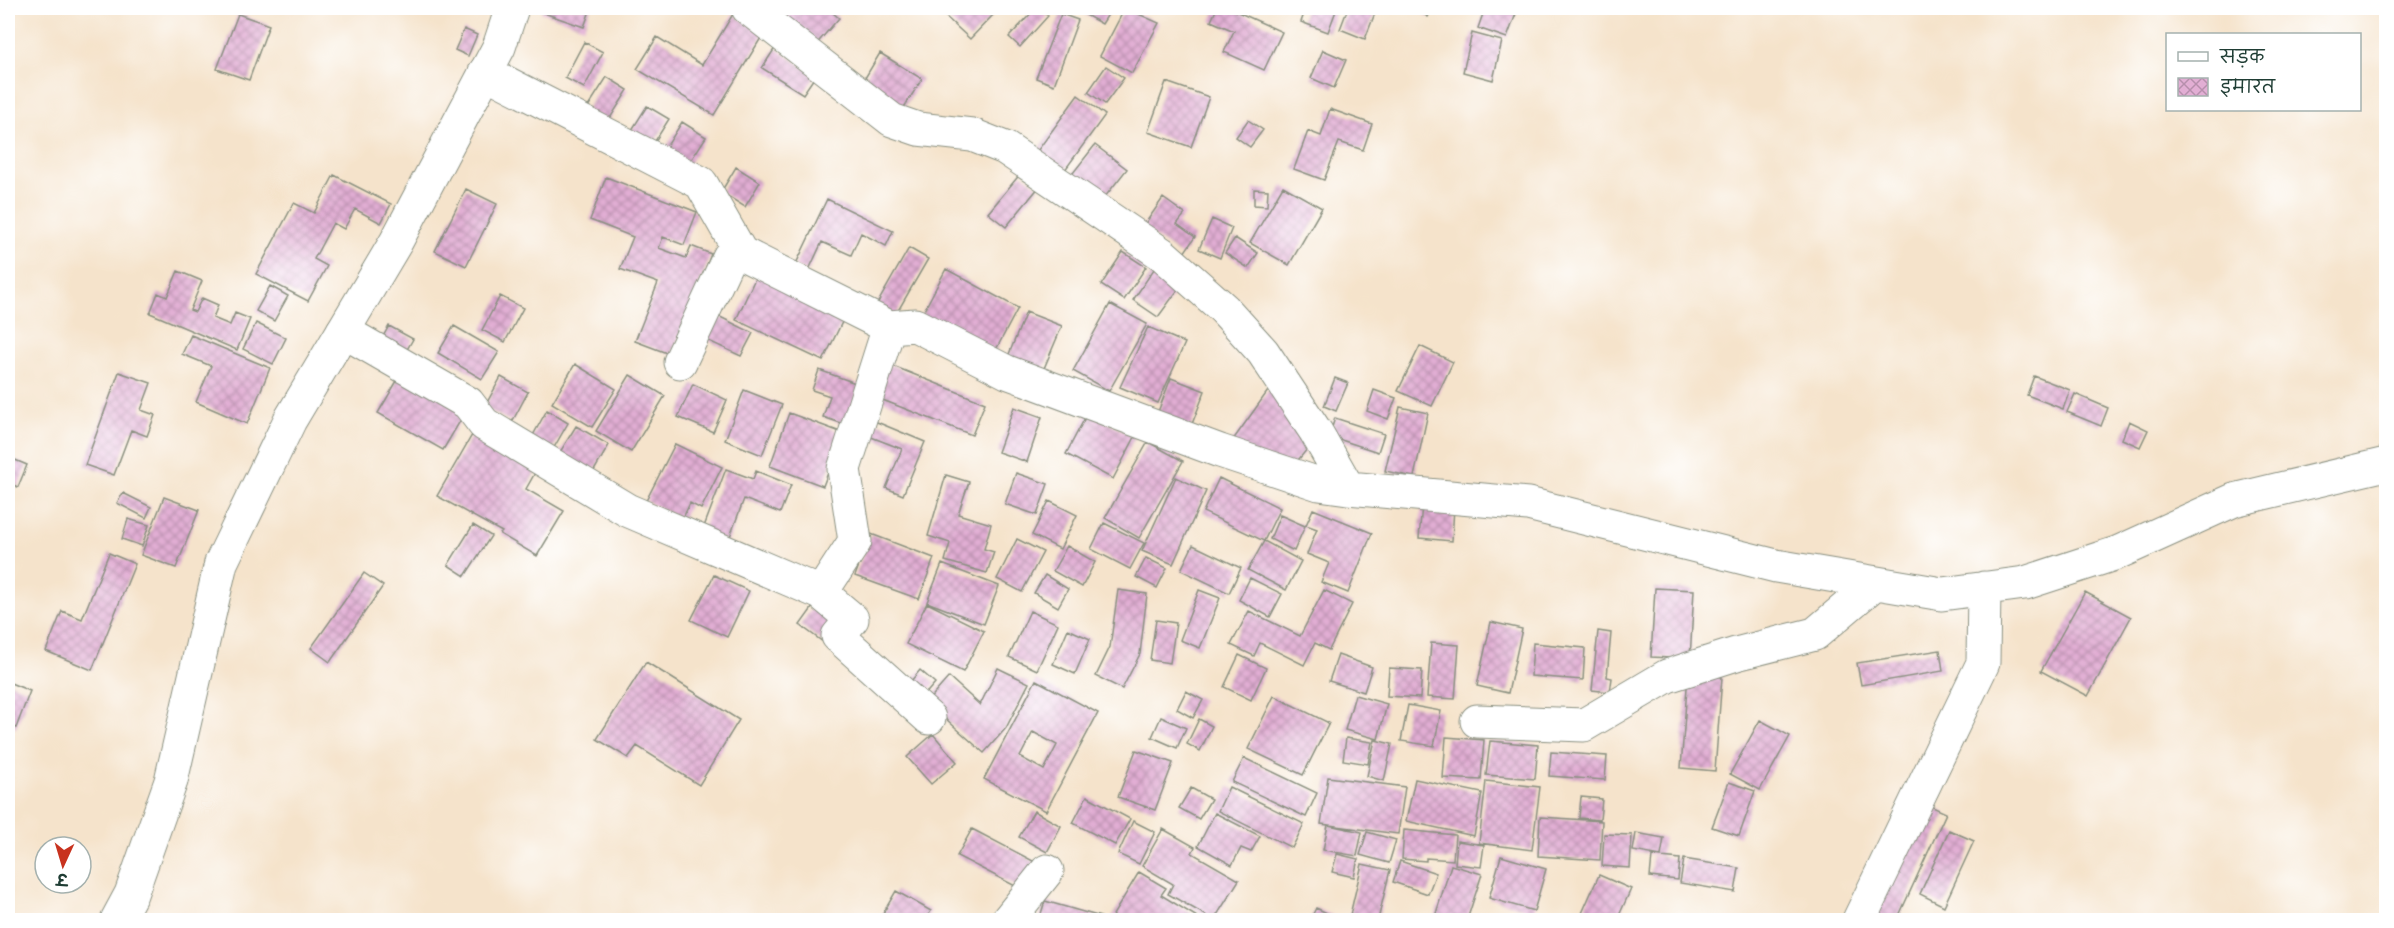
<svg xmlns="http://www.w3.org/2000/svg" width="2394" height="928" font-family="'Comic Neue','Playpen Sans Deva',sans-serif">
<defs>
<pattern id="building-cross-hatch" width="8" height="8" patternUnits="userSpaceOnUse" patternTransform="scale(1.5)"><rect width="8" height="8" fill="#e2aed4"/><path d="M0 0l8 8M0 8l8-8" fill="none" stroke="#b78fad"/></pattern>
</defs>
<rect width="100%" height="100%" fill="#fff"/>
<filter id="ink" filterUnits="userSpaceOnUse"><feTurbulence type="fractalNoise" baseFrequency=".0167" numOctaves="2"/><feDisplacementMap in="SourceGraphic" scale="12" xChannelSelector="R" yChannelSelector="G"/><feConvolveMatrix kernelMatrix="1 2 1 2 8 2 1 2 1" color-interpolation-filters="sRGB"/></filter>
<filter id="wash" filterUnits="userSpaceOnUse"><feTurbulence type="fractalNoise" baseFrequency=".008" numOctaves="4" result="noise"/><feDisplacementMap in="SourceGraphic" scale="24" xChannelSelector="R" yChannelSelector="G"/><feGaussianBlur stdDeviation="1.35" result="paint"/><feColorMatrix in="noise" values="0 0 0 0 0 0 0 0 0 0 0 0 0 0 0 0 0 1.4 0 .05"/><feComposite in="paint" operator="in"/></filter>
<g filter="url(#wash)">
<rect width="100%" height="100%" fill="#f5e3cb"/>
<g id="blocks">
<path fill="url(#building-cross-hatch)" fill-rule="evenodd" d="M 543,8 L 591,8 L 584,27 L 541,12 Z
M 767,8 L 827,8 L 839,18 L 814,47 Z
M 953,8 L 985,8 L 993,15 L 970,39 L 945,16 Z
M 1036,8 L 1048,16 L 1020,47 L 1009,37 Z
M 1073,8 L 1112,8 L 1102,24 Z
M 1125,8 L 1159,23 L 1132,73 L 1100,56 Z
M 1217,8 L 1229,8 L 1282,32 L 1264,70 L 1224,52 L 1234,31 L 1211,21 Z
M 1306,8 L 1337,8 L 1328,32 L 1301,22 Z
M 1348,8 L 1377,8 L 1365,39 L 1340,29 Z
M 1413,8 L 1433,8 L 1428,17 Z
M 1485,8 L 1507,8 L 1517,11 L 1507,38 L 1478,28 Z
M 238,14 L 269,25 L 249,80 L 217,69 Z
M 733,14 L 764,33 L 714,115 L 637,69 L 657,37 L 702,65 Z
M 1061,14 L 1078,20 L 1054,85 L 1036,78 Z
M 464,29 L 477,35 L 468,56 L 455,50 Z
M 1472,33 L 1502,41 L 1493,80 L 1463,72 Z
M 584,42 L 603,52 L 584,88 L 565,78 Z
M 775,48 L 816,75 L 803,94 L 762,68 Z
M 1323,50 L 1346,60 L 1334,88 L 1311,78 Z
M 880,53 L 922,79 L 903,109 L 862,83 Z
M 1106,66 L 1124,78 L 1105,104 L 1088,92 Z
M 607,77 L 628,90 L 607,123 L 586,110 Z
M 1166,82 L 1209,97 L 1191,147 L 1148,132 Z
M 1078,95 L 1105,115 L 1062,174 L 1035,154 Z
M 647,106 L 669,119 L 652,146 L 630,133 Z
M 1330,109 L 1372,124 L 1363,150 L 1339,142 L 1324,180 L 1294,169 L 1308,131 L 1321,136 Z
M 1248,120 L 1263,130 L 1250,147 L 1236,137 Z
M 682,122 L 706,137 L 688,165 L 665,149 Z
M 1095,145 L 1127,169 L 1101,202 L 1069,178 Z
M 736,167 L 760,182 L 745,207 L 721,192 Z
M 1021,173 L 1039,187 L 1006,227 L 988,213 Z
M 334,175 L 391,204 L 381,223 L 355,209 L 344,229 L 333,223 L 314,259 L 327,266 L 308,301 L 256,274 L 294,203 L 314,213 Z
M 606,177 L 697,212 L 684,245 L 663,237 L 659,248 L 686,258 L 691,246 L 711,254 L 672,355 L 635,341 L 658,283 L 620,269 L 633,237 L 590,220 Z
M 1283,186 L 1322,208 L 1289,265 L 1250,243 Z
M 466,189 L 497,204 L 466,266 L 435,251 Z
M 1254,189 L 1268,190 L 1267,206 L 1254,205 Z
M 1163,198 L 1185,214 L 1177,224 L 1195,237 L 1182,256 L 1142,228 Z
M 827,199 L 893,231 L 886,246 L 861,233 L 851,255 L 822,242 L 808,272 L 795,266 Z
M 1212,219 L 1232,228 L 1220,258 L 1199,249 Z
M 1235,238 L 1258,253 L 1248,268 L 1225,253 Z
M 909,248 L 928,259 L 895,316 L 876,306 Z
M 1123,252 L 1146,267 L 1124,300 L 1101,285 Z
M 946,269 L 1018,308 L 991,359 L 919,320 Z
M 1154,269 L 1180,287 L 1158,317 L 1133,300 Z
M 178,271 L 202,281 L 190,310 L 195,312 L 202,298 L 218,305 L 213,318 L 230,325 L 235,313 L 250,319 L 237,350 L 150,313 L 158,293 L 167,297 Z
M 758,272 L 846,314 L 823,361 L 736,320 Z
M 270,286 L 288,296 L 274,321 L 256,311 Z
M 500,296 L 523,308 L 505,342 L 482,330 Z
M 1110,304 L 1147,324 L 1109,391 L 1073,371 Z
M 710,312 L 753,333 L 741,356 L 698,336 Z
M 1026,312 L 1062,326 L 1042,373 L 1007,359 Z
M 256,323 L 286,338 L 273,364 L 243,349 Z
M 389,326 L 413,339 L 405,353 L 381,340 Z
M 454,326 L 499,352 L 482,379 L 438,353 Z
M 1148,327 L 1185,343 L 1158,403 L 1120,387 Z
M 191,335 L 270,368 L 247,424 L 196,402 L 211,366 L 182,354 Z
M 1420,346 L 1453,362 L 1432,406 L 1398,391 Z
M 575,364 L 616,389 L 592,427 L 552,403 Z
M 888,364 L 985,403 L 972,435 L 875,397 Z
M 819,370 L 861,385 L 846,425 L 823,417 L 830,396 L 812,390 Z
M 119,372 L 151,383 L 141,410 L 155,415 L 147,436 L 131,430 L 114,475 L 85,465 Z
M 401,374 L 466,411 L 443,450 L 378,413 Z
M 630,375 L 665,396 L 631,452 L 596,431 Z
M 2034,376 L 2070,390 L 2063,409 L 2027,395 Z
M 501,377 L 528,392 L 512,422 L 484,408 Z
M 1171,378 L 1205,391 L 1190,429 L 1156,417 Z
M 1335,378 L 1348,383 L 1336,411 L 1324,406 Z
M 1275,381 L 1313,442 L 1289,471 L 1228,447 Z
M 693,384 L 727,400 L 713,432 L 678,417 Z
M 744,390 L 782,405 L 762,455 L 725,440 Z
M 1374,390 L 1396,398 L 1388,419 L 1367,411 Z
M 2075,394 L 2108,408 L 2101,426 L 2067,412 Z
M 1014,407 L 1042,417 L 1027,462 L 998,452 Z
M 1400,407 L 1428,413 L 1414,477 L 1385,471 Z
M 547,410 L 568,423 L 552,451 L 531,439 Z
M 1088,412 L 1135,437 L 1113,479 L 1066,454 Z
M 789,413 L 843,433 L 823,486 L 770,466 Z
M 1335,418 L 1384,434 L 1378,452 L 1329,436 Z
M 872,420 L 925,442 L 903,495 L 886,488 L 902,449 L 866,435 Z
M 2129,421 L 2148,430 L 2140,447 L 2122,439 Z
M 576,426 L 609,445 L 591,476 L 557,457 Z
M 472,435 L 536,471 L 526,489 L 564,511 L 537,556 L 500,534 L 502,532 L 437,496 Z
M 1148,442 L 1183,461 L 1139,538 L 1105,518 Z
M 675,444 L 722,467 L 701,509 L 690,503 L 682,520 L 646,501 Z
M 8,457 L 27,465 L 18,487 L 8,483 Z
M 726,469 L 753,479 L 756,471 L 791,485 L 780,513 L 744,499 L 728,542 L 702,532 Z
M 1016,473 L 1048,484 L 1037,515 L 1005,504 Z
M 946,475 L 969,482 L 958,514 L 991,524 L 984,549 L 994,552 L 987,573 L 945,561 L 950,543 L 928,536 Z
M 1176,477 L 1206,491 L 1173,564 L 1142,551 Z
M 1219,478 L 1280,508 L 1264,541 L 1301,561 L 1286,590 L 1248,570 L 1264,541 L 1203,512 Z
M 123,493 L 151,507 L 146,518 L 117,503 Z
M 164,497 L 199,510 L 176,568 L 141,555 Z
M 1049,501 L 1077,515 L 1060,549 L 1032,535 Z
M 1422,505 L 1454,507 L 1452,541 L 1419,538 Z
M 1313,509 L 1372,533 L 1348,593 L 1321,582 L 1329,563 L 1307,554 L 1317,529 L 1306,525 Z
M 1280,515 L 1305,526 L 1294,551 L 1270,539 Z
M 128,519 L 149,525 L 142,546 L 122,539 Z
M 1104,523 L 1144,543 L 1130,569 L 1091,549 Z
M 473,525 L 491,536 L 465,576 L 448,565 Z
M 871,534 L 934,558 L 919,599 L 855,576 Z
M 1017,539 L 1043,552 L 1022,592 L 997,579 Z
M 1193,545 L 1241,568 L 1229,593 L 1181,570 Z
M 1067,546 L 1095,562 L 1082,587 L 1053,571 Z
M 109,553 L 135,564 L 92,670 L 46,651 L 62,611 L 82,619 Z
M 1146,558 L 1167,568 L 1157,588 L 1136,577 Z
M 942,564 L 999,586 L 984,624 L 927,602 Z
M 364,573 L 383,586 L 330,662 L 311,648 Z
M 714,575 L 749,591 L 727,637 L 691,620 Z
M 1045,575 L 1068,589 L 1058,607 L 1034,593 Z
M 1250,578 L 1282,594 L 1270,617 L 1239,600 Z
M 1655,588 L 1694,590 L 1690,659 L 1651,657 Z
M 1118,590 L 1147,594 L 1140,654 L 1122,689 L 1096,676 L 1110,647 Z
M 1199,590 L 1220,598 L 1200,648 L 1180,640 Z
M 1324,590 L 1352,604 L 1329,650 L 1315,643 L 1304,665 L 1260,643 L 1254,656 L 1231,645 L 1249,611 L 1300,636 Z
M 2085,592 L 2131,617 L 2088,696 L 2041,671 Z
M 927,603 L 984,631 L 963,672 L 906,644 Z
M 813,607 L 837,623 L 823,642 L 800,625 Z
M 1030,611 L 1058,624 L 1037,670 L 1009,657 Z
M 1156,620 L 1176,623 L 1170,663 L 1150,660 Z
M 1491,622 L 1522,629 L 1508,693 L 1477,686 Z
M 1068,629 L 1090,639 L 1075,674 L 1053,664 Z
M 1598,631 L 1611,633 L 1607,677 L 1612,678 L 1610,692 L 1592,690 Z
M 1431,643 L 1459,645 L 1455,699 L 1427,697 Z
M 1533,643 L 1585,648 L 1583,680 L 1531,676 Z
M 1940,650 L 1943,671 L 1861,685 L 1857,663 Z
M 1239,655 L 1266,668 L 1251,700 L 1224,687 Z
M 1338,655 L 1372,667 L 1364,692 L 1329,681 Z
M 646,662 L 739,720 L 699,785 L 637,746 L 628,758 L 597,739 Z
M 998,668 L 1029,683 L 1006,728 L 984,753 L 927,702 L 949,677 L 980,705 Z
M 1389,668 L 1422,670 L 1420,698 L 1387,696 Z
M 920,670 L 935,683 L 922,698 L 907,686 Z
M 1688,674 L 1722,677 L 1715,771 L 1681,768 Z
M 1036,680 L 1098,713 L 1046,811 L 984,779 ZM 1033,732 L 1057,745 L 1044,770 L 1020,757 Z
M 8,682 L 30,691 L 16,728 L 8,725 Z
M 1186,691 L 1203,700 L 1193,718 L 1177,709 Z
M 1355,695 L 1387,704 L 1378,739 L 1345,730 Z
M 1274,696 L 1329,723 L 1303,775 L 1248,749 Z
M 1408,705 L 1441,711 L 1434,746 L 1401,741 Z
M 1161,717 L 1186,728 L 1177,748 L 1152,737 Z
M 1199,719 L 1212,726 L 1200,751 L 1187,744 Z
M 1760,720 L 1790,736 L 1760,790 L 1730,774 Z
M 933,734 L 957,762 L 931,784 L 907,757 Z
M 1446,737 L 1484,740 L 1481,780 L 1443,778 Z
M 1346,738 L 1372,742 L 1368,764 L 1343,760 Z
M 1375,740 L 1392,744 L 1384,781 L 1367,776 Z
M 1490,741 L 1538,745 L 1535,779 L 1486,775 Z
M 1136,750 L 1173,763 L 1155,810 L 1118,797 Z
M 1551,752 L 1607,756 L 1605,780 L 1549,776 Z
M 1244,758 L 1317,793 L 1306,817 L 1232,782 Z
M 1328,777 L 1405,787 L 1398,834 L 1321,824 Z
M 1415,779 L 1482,793 L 1474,836 L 1406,821 Z
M 1486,781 L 1540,787 L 1532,850 L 1479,843 Z
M 1729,782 L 1755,791 L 1739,836 L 1712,827 Z
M 1229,787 L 1304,824 L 1292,848 L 1218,811 Z
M 1191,788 L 1211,799 L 1199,819 L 1179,808 Z
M 1087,796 L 1130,819 L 1115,845 L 1073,823 Z
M 1581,797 L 1602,799 L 1600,820 L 1579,818 Z
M 1926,804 L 1946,813 L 1897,920 L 1873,920 Z
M 1034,811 L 1061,826 L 1047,852 L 1019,837 Z
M 1215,813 L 1260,836 L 1251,852 L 1241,848 L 1232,865 L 1198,846 Z
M 1540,817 L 1602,821 L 1600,860 L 1538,856 Z
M 1133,821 L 1155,832 L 1139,864 L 1118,854 Z
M 1328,825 L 1362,832 L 1357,856 L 1323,850 Z
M 972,829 L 1035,862 L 1021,889 L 957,856 Z
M 1163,829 L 1195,847 L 1192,853 L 1239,880 L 1214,920 L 1168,894 L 1173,884 L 1142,866 Z
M 1404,830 L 1455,835 L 1453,860 L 1426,858 L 1426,861 L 1402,859 Z
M 1949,830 L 1974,841 L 1944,906 L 1920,894 Z
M 1367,832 L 1396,840 L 1389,863 L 1360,855 Z
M 1636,833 L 1664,838 L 1661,856 L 1633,851 Z
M 1604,834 L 1632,835 L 1630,868 L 1602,866 Z
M 1457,841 L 1484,845 L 1481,867 L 1455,864 Z
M 1337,854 L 1358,859 L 1354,877 L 1332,872 Z
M 1501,856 L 1546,869 L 1534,911 L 1489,898 Z
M 1652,856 L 1680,859 L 1678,880 L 1650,877 Z
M 1684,859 L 1739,868 L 1735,892 L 1680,883 Z
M 1400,861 L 1436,873 L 1428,894 L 1393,882 Z
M 1362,864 L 1390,870 L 1378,920 L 1350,915 Z
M 1451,865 L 1482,874 L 1467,920 L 1434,920 Z
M 1139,872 L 1166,888 L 1161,895 L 1202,920 L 1110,920 Z
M 1599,875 L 1631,889 L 1617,920 L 1579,920 Z
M 896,891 L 931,911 L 925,920 L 879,920 Z
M 1045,901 L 1101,917 L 1100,920 L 1039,920 Z
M 1316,908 L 1342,920 L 1310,920 Z"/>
</g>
</g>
<g filter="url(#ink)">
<use href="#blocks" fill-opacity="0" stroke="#8a9080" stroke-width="1.5"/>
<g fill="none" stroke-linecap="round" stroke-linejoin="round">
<defs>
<path id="minor" d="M 748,8 L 892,120 L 918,129 L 972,135 L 1005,148 L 1162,254 L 1224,309 L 1263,352 L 1316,432 L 1348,488 L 1528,504 L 1776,566 L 1942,594 L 2025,583 L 2117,553 L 2234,500 L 2386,464
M 485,72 L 701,183 L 741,253 L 889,327 L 915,325 L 1007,372 L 1220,451 L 1319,484 L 1348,488
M 343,331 L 468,403 L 484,424 L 627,510 L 821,593 L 852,619 L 838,636 L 929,718
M 680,362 L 729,257 L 741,253
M 821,593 L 855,541 L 844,469 L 889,327
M 1477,721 L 1584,725 L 1667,676 L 1736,654 L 1815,634 L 1874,584
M 1008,920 L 1047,871
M 1859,920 L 1983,663 L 1984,588"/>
<path id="tertiary" d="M 117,920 L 131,894 L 171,781 L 221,563 L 290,420 L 396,242 L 499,47 L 512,8"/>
</defs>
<use href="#minor" stroke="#8a9080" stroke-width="35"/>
<use href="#tertiary" stroke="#8a9080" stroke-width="35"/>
<use href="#minor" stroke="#fff" stroke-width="33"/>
<use href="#tertiary" stroke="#fff" stroke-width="33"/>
</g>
</g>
<rect width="2394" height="928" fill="none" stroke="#fff" stroke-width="30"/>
<rect x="2166" y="33" width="195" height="78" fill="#ffffff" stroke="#a5b1ae" stroke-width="1.5"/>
<rect x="2178" y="52" width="30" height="9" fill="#ffffff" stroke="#a5b1ae" stroke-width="1.5"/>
<text x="2220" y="63" font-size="18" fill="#1f3d34">सड़क</text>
<rect x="2178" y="78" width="30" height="18" fill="url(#building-cross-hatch)" stroke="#a5b1ae" stroke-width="1.5"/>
<text x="2220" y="93" font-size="18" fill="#1f3d34">इमारत</text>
<g transform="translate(63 865) rotate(184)"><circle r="28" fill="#ffffff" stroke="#a5b1ae" stroke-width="1.5"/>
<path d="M0-4.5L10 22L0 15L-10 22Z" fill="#c8321e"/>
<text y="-9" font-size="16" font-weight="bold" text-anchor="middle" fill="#1f3d34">उ</text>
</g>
</svg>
